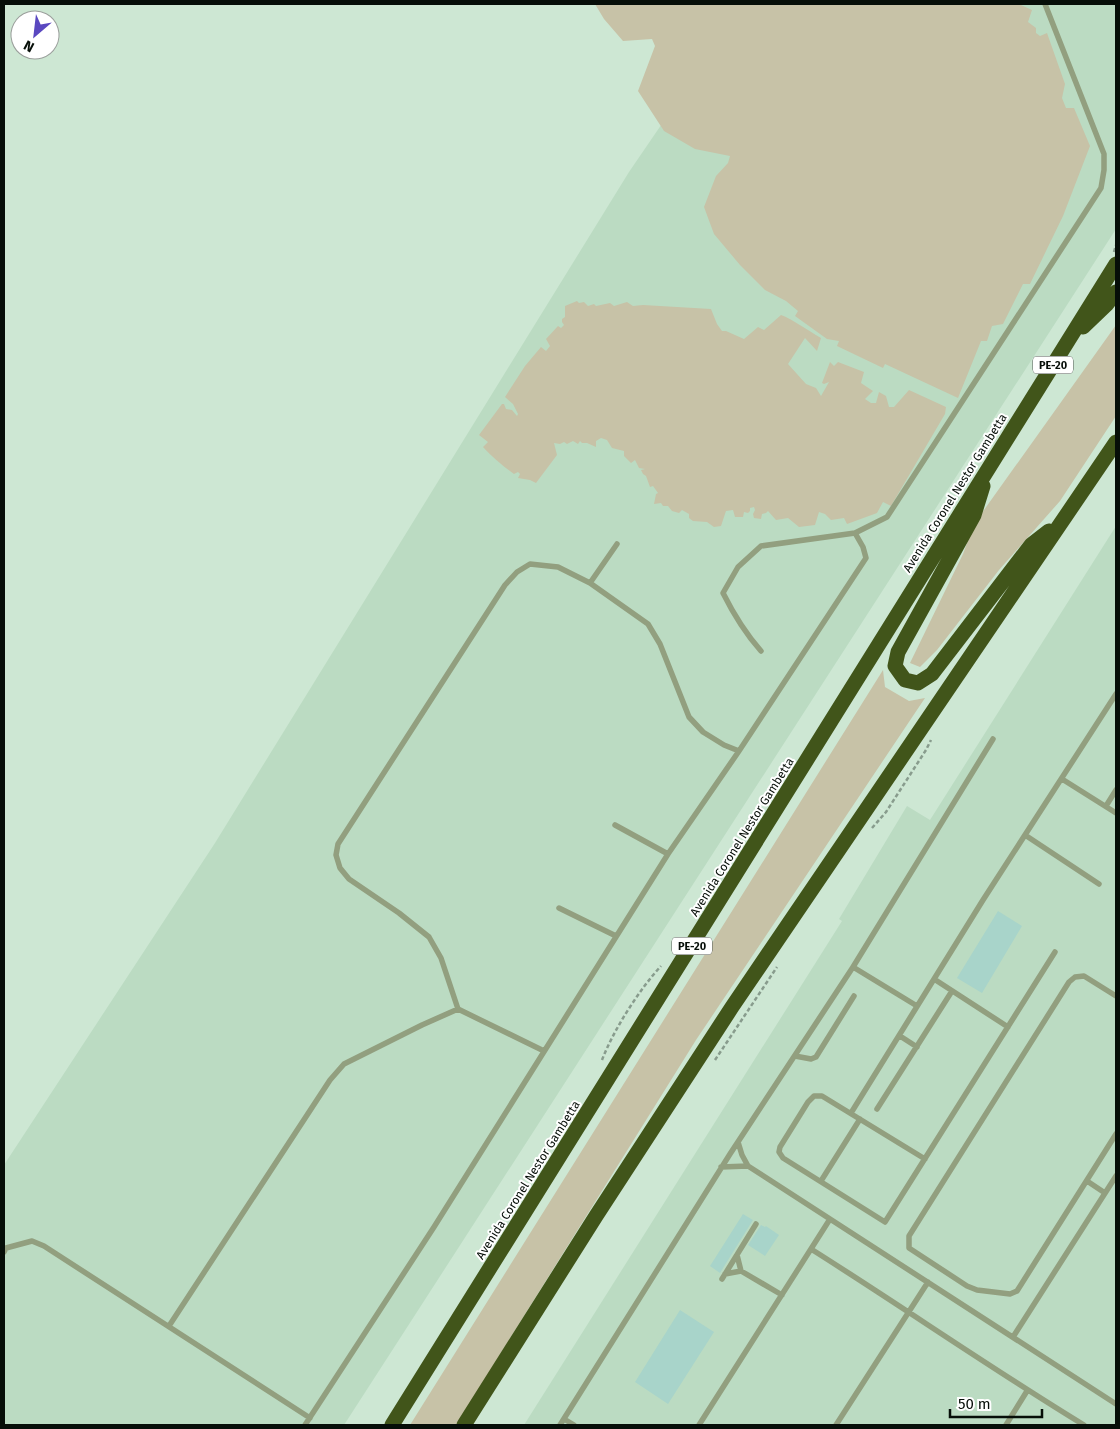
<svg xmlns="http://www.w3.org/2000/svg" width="1120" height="1429" font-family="'Fira Sans',sans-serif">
<rect width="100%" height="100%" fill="#cde7d3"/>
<path fill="#bbdbc2" d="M 737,4 L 1116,4 L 1116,229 L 344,1425 L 4,1425 L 4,1165 L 215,843 L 629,172 L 670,112 Z
M 1116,526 L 1116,1425 L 524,1425 L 842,921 L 839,919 L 907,806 L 930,820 Z"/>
<path fill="#c7c2a7" d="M 595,4 L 1022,4 L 1021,5 L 1032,10 L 1028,22 L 1036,28 L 1036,33 L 1040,36 L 1047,33 L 1065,84 L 1062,98 L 1066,108 L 1074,108 L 1090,146 L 1063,216 L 1030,284 L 1023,284 L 1003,324 L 992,326 L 987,341 L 981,341 L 958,398 L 885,364 L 883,368 L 837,346 L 839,341 L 827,339 L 795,316 L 798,311 L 786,301 L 765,290 L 740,265 L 714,234 L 704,207 L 716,176 L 728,163 L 730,156 L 695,149 L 664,131 L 638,91 L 655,46 L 652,39 L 623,41 L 604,19 Z
M 577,301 L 579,303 L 584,302 L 588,306 L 594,304 L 596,306 L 610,303 L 614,306 L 627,302 L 633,306 L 643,305 L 711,309 L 717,324 L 722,331 L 726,331 L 744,339 L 758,327 L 764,330 L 781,315 C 792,319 809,331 821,338 L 817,351 L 805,338 L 788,364 L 806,384 L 816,388 L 821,396 L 829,382 L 824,384 L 822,383 L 830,362 L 834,366 L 838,362 L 864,372 L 861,383 L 873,391 L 865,399 L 871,403 L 876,403 L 879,392 L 886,396 L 889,407 L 894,407 L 909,390 L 946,407 L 945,414 L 891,506 L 883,502 L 877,513 L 847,524 L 844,518 L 831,520 L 825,514 L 819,512 L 815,525 L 799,527 L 788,518 L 776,520 L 768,511 L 766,513 L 762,514 L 761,519 L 754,518 L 753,514 L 755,510 L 754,507 L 750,508 L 750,511 L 748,513 L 744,512 L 743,517 L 735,517 L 733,510 L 726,511 L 721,526 L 714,527 L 707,522 L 693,521 L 689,518 L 689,514 L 682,510 L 679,513 L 672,511 L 668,506 L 663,506 L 661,503 L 654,504 L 656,494 L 658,493 L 653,486 L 650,487 L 646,476 L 643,474 L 641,470 L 645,469 L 639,468 L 635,460 L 631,463 L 624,456 L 624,451 L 612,448 L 607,440 L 601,438 L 596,441 L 596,447 L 587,443 L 582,443 L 580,441 L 578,444 L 573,441 L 567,444 L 564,442 L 560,444 L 554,443 L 557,455 L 536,483 L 530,480 L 518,478 L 520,474 L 518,472 L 514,474 C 502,465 493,458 483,447 L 488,442 L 479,435 L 502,404 L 504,404 L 506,409 L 512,410 L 517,416 L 518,414 L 513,404 L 505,397 L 525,366 L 541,347 L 546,351 L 550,346 L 546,339 L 558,326 L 561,328 L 564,325 L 562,322 L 562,319 L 565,317 L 565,306 Z
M 1116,325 L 1116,416 L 1060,501 L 999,570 L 937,650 L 920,667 L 910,663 L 963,554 L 974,524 Z
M 883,670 L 885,687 L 909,701 L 925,698 L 696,1040 L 456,1425 L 410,1425 Z"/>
<path fill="#a8d4ca" d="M 998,911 L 1022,926 L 982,993 L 957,978 Z
M 743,1214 L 753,1220 L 720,1273 L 710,1266 Z
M 761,1225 L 765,1227 L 766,1226 L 779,1235 L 765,1256 L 748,1245 Z
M 680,1310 L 714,1332 L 668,1404 L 635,1382 Z"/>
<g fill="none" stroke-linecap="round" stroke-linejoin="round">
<path stroke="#889c8d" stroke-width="2.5" stroke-dasharray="4 2.5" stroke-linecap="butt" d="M 1114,252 L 1116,245
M 872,828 L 886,812 L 926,750 L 931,740
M 602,1060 C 614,1029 639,990 661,966
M 715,1060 L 777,967"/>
<path stroke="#929f7f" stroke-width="5.5" d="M 590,583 L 617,544
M 761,651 C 745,633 734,615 723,593 L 738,567 L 761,546 L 855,533 L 887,517 L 1101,188 L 1104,170 L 1104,154 L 1045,4
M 1062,779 L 1116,813
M 1106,806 L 1116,790
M 615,825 L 668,854
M 1025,835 L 1099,884
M 559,908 L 616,936
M 853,967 L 917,1006
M 934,979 L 1008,1027
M 1116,996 L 1084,976 L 1075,977 L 1069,982 L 909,1236 L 909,1248 L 967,1286 L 977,1290 L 1010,1294 L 1017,1291 L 1116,1134
M 900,1036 L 917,1047
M 544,1051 L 458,1009 L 441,958 L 429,937 L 399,913 L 349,879 L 340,868 L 336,855 L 338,844 L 505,585 L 517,572 L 530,564 L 558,567 L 590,583 L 648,624 L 660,644 L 689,717 L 703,732 L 724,745 L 739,751
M 795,1056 L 811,1059 L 816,1057 L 854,996
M 877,1109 L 952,991
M 851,1113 L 983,900 L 1116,694
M 738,1142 L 742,1155 L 748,1166 L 1116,1404
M 925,1159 L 822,1096 L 814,1096 L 808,1102 L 780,1147 L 779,1152 L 783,1158 L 885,1222 L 1055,952
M 721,1167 L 748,1166
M 821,1181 L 860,1119
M 1087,1181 L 1105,1193
M 811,1249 C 903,1307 992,1369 1084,1425
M 4,1252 L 6,1248 L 32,1241 L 44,1246 L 310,1418
M 737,1255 L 741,1271
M 725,1274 L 741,1271 L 782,1295
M 722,1279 L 756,1224
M 169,1326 L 330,1080 L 344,1064 L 422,1025 L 458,1009
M 1013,1337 L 1116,1176
M 564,1419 L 574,1425
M 305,1425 L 434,1227 L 668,854 L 739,751 L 866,558 L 863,547 L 855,533
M 560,1425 L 730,1154 L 853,967 L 993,739
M 699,1425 L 830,1219
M 836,1425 L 928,1282
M 1006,1425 L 1027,1391"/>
<path stroke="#41551a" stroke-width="15" d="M 1083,327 L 1107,304 L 1116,292
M 983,486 L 974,515 L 898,652 L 895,666 L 905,680 L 918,683 L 932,674 L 1031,545 L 1049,531
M 392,1425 L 1116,264
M 464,1425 L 596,1216 L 732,1007 L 1116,442"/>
</g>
<g text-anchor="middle" stroke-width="4" stroke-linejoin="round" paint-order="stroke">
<g fill="#fff" stroke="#515652" stroke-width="1">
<rect x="1033" y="356.5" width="40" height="17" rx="4"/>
<rect x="672" y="937.5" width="40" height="17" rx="4"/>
</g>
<g font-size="11" font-weight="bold" fill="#060e08">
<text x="1053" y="369">PE-20</text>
<text x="692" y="950">PE-20</text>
</g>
<g font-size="12" fill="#060e08" stroke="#fff">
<text transform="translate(955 493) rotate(-58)" y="4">Avenida Coronel Nestor Gambetta</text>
<text transform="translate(742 837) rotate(-58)" y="4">Avenida Coronel Nestor Gambetta</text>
<text transform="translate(528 1180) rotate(-58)" y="4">Avenida Coronel Nestor Gambetta</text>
</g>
</g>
<rect width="1120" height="1429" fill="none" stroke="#060e08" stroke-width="10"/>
<g transform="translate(35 35) rotate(208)"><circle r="24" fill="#ffffff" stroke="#9b9f9c"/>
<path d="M0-4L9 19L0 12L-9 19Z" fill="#5a48c0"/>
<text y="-8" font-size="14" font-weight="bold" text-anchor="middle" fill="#060e08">N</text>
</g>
<path d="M950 1409v8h92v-8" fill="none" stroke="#060e08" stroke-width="2.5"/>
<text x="958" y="1409" font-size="15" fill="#060e08" stroke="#ffffff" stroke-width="4" paint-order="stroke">50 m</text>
</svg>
